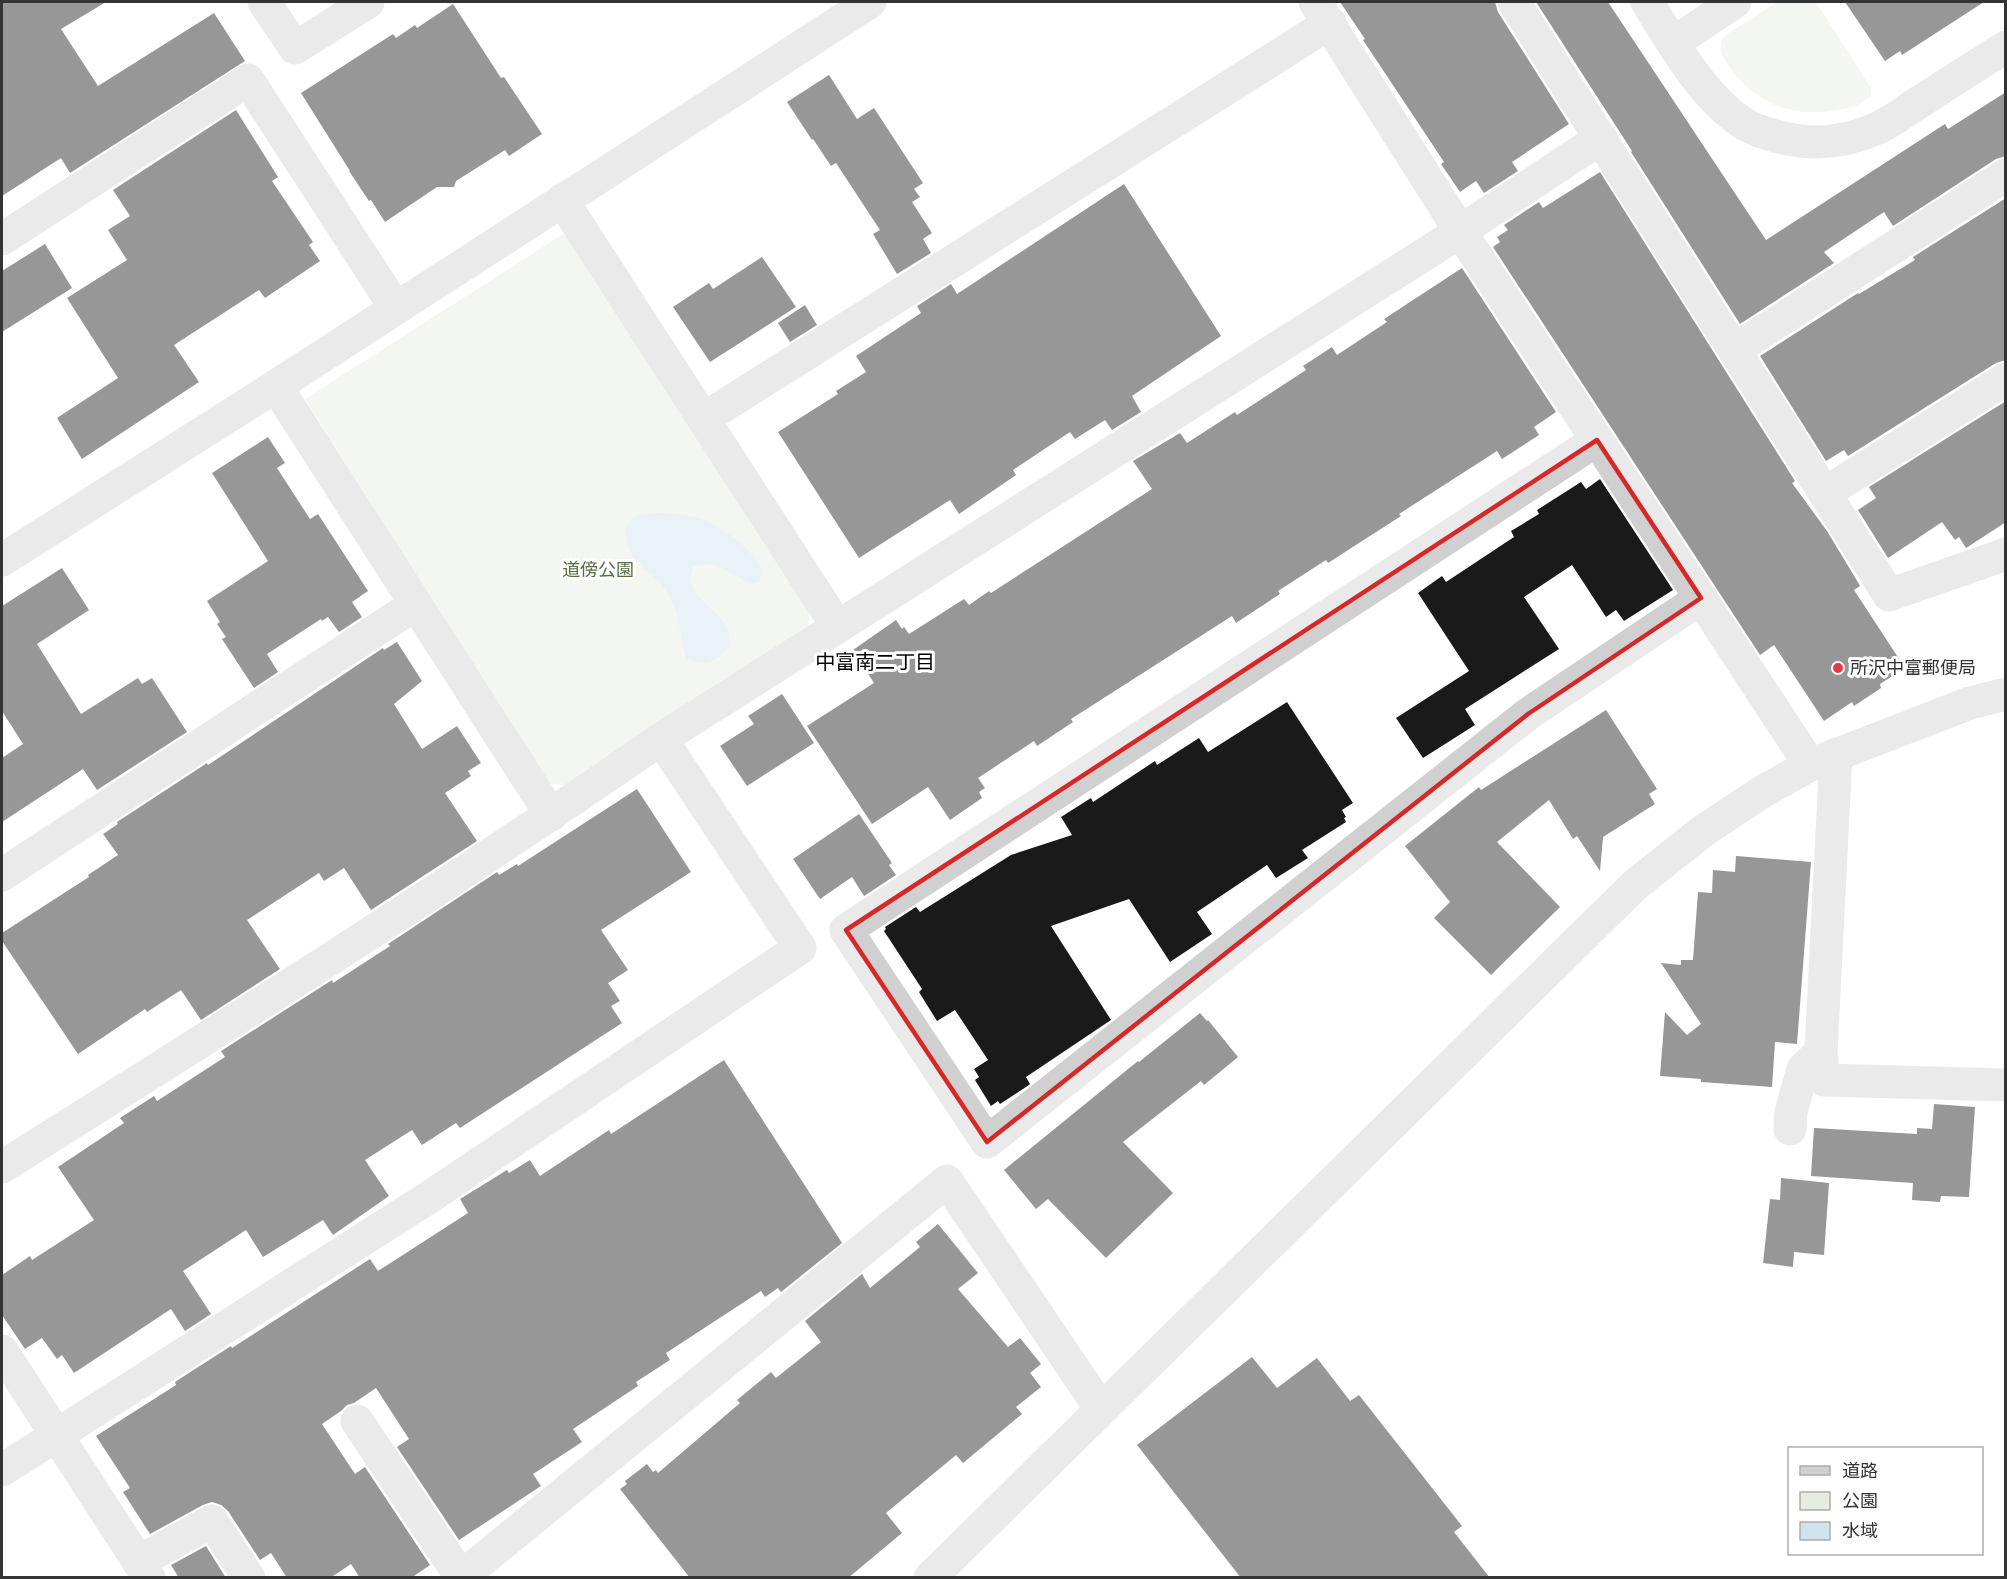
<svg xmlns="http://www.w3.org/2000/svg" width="2007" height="1579" font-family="Helvetica,'Noto Sans JP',sans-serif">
<rect width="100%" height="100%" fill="#fff"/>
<path fill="#e6ecdf" d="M 1777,2 L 1816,2 L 1871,88 L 1871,95 C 1862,105 1851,108 1838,110 C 1795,118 1757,105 1731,69 C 1723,57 1716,50 1724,36 Z
M 565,233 L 810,610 L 808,627 L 565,785 L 548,784 L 305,399 Z"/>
<path fill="#cfe2ee" d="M 654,513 C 670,513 686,514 701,519 C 718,525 774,560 758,582 L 749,584 C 730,573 715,558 693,567 C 692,571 690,577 691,581 C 697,607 728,611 729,639 C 729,649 725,653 717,658 C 706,665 698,664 686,658 C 681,637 679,614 669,595 C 661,580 647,573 637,561 C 626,549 618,525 636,516 C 641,514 649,514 654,513 Z"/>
<path fill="#1a1a1a" d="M 2,2 L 106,2 L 61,29 L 98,86 L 214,13 L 245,61 L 70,173 L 61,158 L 2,196 Z
M 1340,2 L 1495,2 L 1498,12 L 1569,124 L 1512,162 L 1518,171 L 1484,193 L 1476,181 L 1460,192 L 1441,164 L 1444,162 L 1363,40 L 1365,39 Z
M 1536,2 L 1608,2 L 1766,240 L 1945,124 L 1948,129 L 2006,92 L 2006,156 L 1996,159 L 1893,226 L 1884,212 L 1824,252 L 1834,263 L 1740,324 L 1631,152 L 1632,151 Z
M 1845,2 L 1984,2 L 1902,55 L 1900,51 L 1885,61 Z
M 453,4 L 501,78 L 504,77 L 542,134 L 509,156 L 505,150 L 456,181 L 454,187 L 437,187 L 385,222 L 371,200 L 369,201 L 349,171 L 350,171 L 301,93 L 393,34 L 396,38 L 415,25 L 417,28 Z
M 829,75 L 857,119 L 874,108 L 923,183 L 914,189 L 920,197 L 912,202 L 932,233 L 923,239 L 931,253 L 897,274 L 873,234 L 880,230 L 836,163 L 831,166 L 813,139 L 812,140 L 787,102 Z
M 236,110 L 278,177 L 272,181 L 313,242 L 309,245 L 320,261 L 265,298 L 259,290 L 174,345 L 199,382 L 82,459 L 57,418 L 118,378 L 67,298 L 127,260 L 108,230 L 130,216 L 113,190 Z
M 1600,172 L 1795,481 L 1792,483 L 1827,531 L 1856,579 L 1860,586 L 1854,590 L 1905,668 L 1880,684 L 1881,688 L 1854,706 L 1852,702 L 1824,721 L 1774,645 L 1760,655 L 1493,247 L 1500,242 L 1497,237 L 1508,230 L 1504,225 L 1539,202 L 1543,208 Z
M 1124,184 L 1221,336 L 1132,396 L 1141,412 L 1112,430 L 1105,420 L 1075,439 L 1070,432 L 1013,470 L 1016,475 L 959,514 L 950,500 L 859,558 L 778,432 L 838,394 L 836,391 L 866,372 L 856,356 L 921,313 L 917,306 L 951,284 L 957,294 Z
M 2006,198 L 2006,360 L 1996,363 L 1848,456 L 1844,450 L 1826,461 L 1760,356 L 1858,293 L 1859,294 L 1915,260 L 1913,257 Z
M 45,244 L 72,288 L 2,332 L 2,271 Z
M 762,257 L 796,307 L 710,362 L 673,307 L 709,283 L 713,289 Z
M 1462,268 L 1556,412 L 1534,427 L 1539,435 L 1502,459 L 1497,451 L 1399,514 L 1401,516 L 1328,563 L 1326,560 L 1278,591 L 1280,594 L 1236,623 L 1232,616 L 1071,719 L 1073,722 L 1037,746 L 1034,741 L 978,778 L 985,788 L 979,792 L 982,798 L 950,820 L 928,787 L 872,824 L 807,726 L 874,683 L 853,650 L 896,620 L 902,629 L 904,627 L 909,634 L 964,599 L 969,605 L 989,591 L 991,593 L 1152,489 L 1133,461 L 1180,433 L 1187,443 L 1235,412 L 1237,415 L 1306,370 L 1303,366 L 1332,347 L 1337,355 L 1387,322 L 1384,319 Z
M 805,305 L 817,325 L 790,342 L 778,323 Z
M 2006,401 L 2006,522 L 1966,548 L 1959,537 L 1955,540 L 1942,522 L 1888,558 L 1858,510 L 1876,498 L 1869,487 Z
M 268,437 L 285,463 L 277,468 L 310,519 L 318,514 L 368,591 L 352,602 L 362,617 L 339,632 L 328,617 L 322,621 L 321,619 L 267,654 L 278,672 L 254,688 L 222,639 L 226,637 L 217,624 L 220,622 L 207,601 L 268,561 L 212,473 Z
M 1600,479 L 1673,590 L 1624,621 L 1616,610 L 1606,617 L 1572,565 L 1524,597 L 1559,649 L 1465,709 L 1475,725 L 1423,758 L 1396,718 L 1469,671 L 1418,593 L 1442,576 L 1446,582 L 1514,537 L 1511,531 L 1539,514 L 1537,510 L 1581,482 L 1586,489 Z
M 62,568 L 89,610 L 37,644 L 81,714 L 138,678 L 142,684 L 152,678 L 187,732 L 97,790 L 83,769 L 2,822 L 2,758 L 23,744 L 2,711 L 2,606 Z
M 397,642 L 422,681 L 394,704 L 422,749 L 457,726 L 481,763 L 468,771 L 471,776 L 445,793 L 477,841 L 371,910 L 344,868 L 324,881 L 319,873 L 247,920 L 280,969 L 201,1020 L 181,990 L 147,1012 L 145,1009 L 78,1054 L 2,941 L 2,933 L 89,877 L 88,875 L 118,855 L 103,834 L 118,824 L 117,822 L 207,763 L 208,765 L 383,648 L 384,650 Z
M 782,694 L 814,743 L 747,786 L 720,746 L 754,724 L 748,716 Z
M 1287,702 L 1353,803 L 1342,810 L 1346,817 L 1344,818 L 1346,822 L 1302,850 L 1308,858 L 1276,878 L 1267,865 L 1197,912 L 1212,934 L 1170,962 L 1129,899 L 1051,926 L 1111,1020 L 1026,1077 L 1030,1084 L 1026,1087 L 1000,1104 L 998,1101 L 991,1106 L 975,1080 L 979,1077 L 974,1069 L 988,1060 L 955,1010 L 937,1021 L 919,992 L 922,989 L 884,931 L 886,929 L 885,927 L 916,907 L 920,912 L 1011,855 L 1072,835 L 1061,817 L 1091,798 L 1093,802 L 1155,761 L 1157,765 L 1199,738 L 1208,752 Z
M 1606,710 L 1657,789 L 1649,794 L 1655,804 L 1603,837 L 1600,871 L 1577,836 L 1573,839 L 1549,800 L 1497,842 L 1560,907 L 1491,975 L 1434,918 L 1450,902 L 1405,846 L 1479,787 L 1481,790 Z
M 637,789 L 691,872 L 601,930 L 628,970 L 608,983 L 620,1001 L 611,1006 L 622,1023 L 460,1128 L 456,1123 L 422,1145 L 412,1130 L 365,1160 L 389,1196 L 333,1235 L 323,1220 L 263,1257 L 246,1230 L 183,1271 L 211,1314 L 185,1331 L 171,1309 L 74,1373 L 62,1355 L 57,1359 L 42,1338 L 25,1349 L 2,1315 L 2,1275 L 30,1256 L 32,1260 L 94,1220 L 58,1167 L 124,1123 L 120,1118 L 154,1096 L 157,1101 L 225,1057 L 221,1051 L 332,980 L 333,983 L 390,946 L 388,944 L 497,872 L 499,875 L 517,864 L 518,866 Z
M 859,814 L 892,863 L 889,865 L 896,875 L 864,896 L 852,877 L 820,899 L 793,859 Z
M 1736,856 L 1811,862 L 1797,1044 L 1775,1042 L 1772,1087 L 1701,1082 L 1701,1079 L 1660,1076 L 1665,1012 L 1687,1035 L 1701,1024 L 1661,963 L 1681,965 L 1681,960 L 1693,960 L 1698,892 L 1712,893 L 1713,870 L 1735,872 Z
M 1200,1013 L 1207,1021 L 1208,1020 L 1238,1057 L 1204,1085 L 1201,1081 L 1123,1142 L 1173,1193 L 1106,1258 L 1048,1199 L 1036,1209 L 1004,1170 L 1138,1061 L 1139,1062 Z
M 724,1060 L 842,1243 L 781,1292 L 778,1288 L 765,1297 L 761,1291 L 666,1353 L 670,1360 L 636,1382 L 638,1386 L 573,1429 L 582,1442 L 533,1474 L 541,1486 L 459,1540 L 397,1447 L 409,1439 L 376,1388 L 354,1403 L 347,1405 L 341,1411 L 322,1424 L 355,1474 L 365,1467 L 430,1565 L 411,1578 L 360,1578 L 351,1564 L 330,1578 L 287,1578 L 271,1553 L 260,1560 L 228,1511 L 221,1505 L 212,1502 L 203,1505 L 150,1534 L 123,1492 L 130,1488 L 96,1436 L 176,1385 L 175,1382 L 195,1369 L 231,1346 L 232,1348 L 370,1259 L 378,1271 L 468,1213 L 460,1199 L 507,1170 L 509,1173 L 530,1160 L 540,1176 L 609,1130 L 611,1134 Z
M 1934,1104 L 1975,1107 L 1969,1197 L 1941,1196 L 1940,1202 L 1912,1200 L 1913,1183 L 1811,1176 L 1814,1128 L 1917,1134 L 1917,1128 L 1932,1129 Z
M 1781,1178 L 1829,1183 L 1824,1255 L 1794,1252 L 1793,1267 L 1763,1263 L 1770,1199 L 1780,1200 Z
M 938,1224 L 978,1273 L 958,1289 L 1008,1347 L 1020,1338 L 1041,1364 L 1030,1373 L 1041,1387 L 1016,1407 L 1022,1414 L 963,1463 L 956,1455 L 886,1513 L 902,1533 L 848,1578 L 690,1578 L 620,1489 L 627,1484 L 625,1481 L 647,1464 L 653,1472 L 656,1470 L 658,1473 L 740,1403 L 737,1400 L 771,1372 L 776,1378 L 821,1342 L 805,1321 L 862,1274 L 870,1288 L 920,1247 L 916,1242 Z
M 1252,1357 L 1277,1388 L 1317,1358 L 1350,1401 L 1359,1395 L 1462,1526 L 1454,1532 L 1490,1578 L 1241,1578 L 1137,1445 Z
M 206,1546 L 226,1578 L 179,1578 L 171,1565 Z"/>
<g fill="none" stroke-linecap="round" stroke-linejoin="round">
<path stroke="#d0d0d0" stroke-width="33" d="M 264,2 L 295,48 L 368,2
M 1315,2 L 1460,231 L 1810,765
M 1514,2 L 1889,595 L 2006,554
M 1647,2 C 1672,42 1707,105 1750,127 C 1764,134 1779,137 1794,140 C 1823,145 1851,140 1878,128 C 1893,121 1907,110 1921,101 C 1949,83 1977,65 2006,47
M 1673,43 L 1735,2
M 562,200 L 837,626
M 2,239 L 248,80 L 395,307
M 1734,350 L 2006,175
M 276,386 L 551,815
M 703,419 L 1330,23
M 1597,440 L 846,930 L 987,1142 L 1528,714 L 1701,598
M 1825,493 L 2006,379
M 2,560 L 276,386 L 870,2
M 1836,754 L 1821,1052 L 1824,1080 L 2006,1085
M 2,875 L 416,604
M 1790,1129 L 1791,1112 L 1803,1069 L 1821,1052
M 2,1167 C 223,1028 446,888 661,739 L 1444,242 L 1601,138
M 2,1351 L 149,1578
M 357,1421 L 461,1577
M 2,1470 L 431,1196 L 800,948 L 661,739
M 138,1562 L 212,1521 L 249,1578
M 460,1578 L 947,1181 L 1101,1409
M 930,1578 L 1635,885 L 1703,831 L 1762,792 L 1810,765 L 1970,703 L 2006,694"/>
</g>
<path d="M0 0H2007V1579H0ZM 1597,440 L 1701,598 L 1528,714 L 987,1142 L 846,930 Z" fill="#fff" fill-opacity=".55" fill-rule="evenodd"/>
<path fill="none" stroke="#d62828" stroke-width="4.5" stroke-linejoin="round" d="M 1597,440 L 1701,598 L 1528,714 L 987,1142 L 846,930 Z"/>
<circle fill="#e63946" stroke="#fff" stroke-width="2" cx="1838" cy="668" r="6"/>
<g text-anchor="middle" stroke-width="6" stroke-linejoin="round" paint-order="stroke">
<g font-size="18" fill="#56703f" stroke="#fff">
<text x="598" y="576">道傍公園</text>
</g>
<g font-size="18" fill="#333" stroke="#fff" text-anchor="start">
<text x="1850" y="674">所沢中富郵便局</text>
</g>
<g font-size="20" fill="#000" stroke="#fff">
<text x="875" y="669">中富南二丁目</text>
</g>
</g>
<rect width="2007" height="1579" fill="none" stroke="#333333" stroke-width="6"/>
<rect x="1788" y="1447" width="195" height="108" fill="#ffffff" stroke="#adadad" stroke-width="1.5"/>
<rect x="1800" y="1466" width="30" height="9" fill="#d0d0d0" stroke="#adadad" stroke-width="1.5"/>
<text x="1842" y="1477" font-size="18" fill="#333333">道路</text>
<rect x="1800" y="1492" width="30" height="18" fill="#e6ecdf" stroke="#adadad" stroke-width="1.5"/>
<text x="1842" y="1507" font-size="18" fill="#333333">公園</text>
<rect x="1800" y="1522" width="30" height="18" fill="#cfe2ee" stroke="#adadad" stroke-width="1.5"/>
<text x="1842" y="1537" font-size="18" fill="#333333">水域</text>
</svg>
